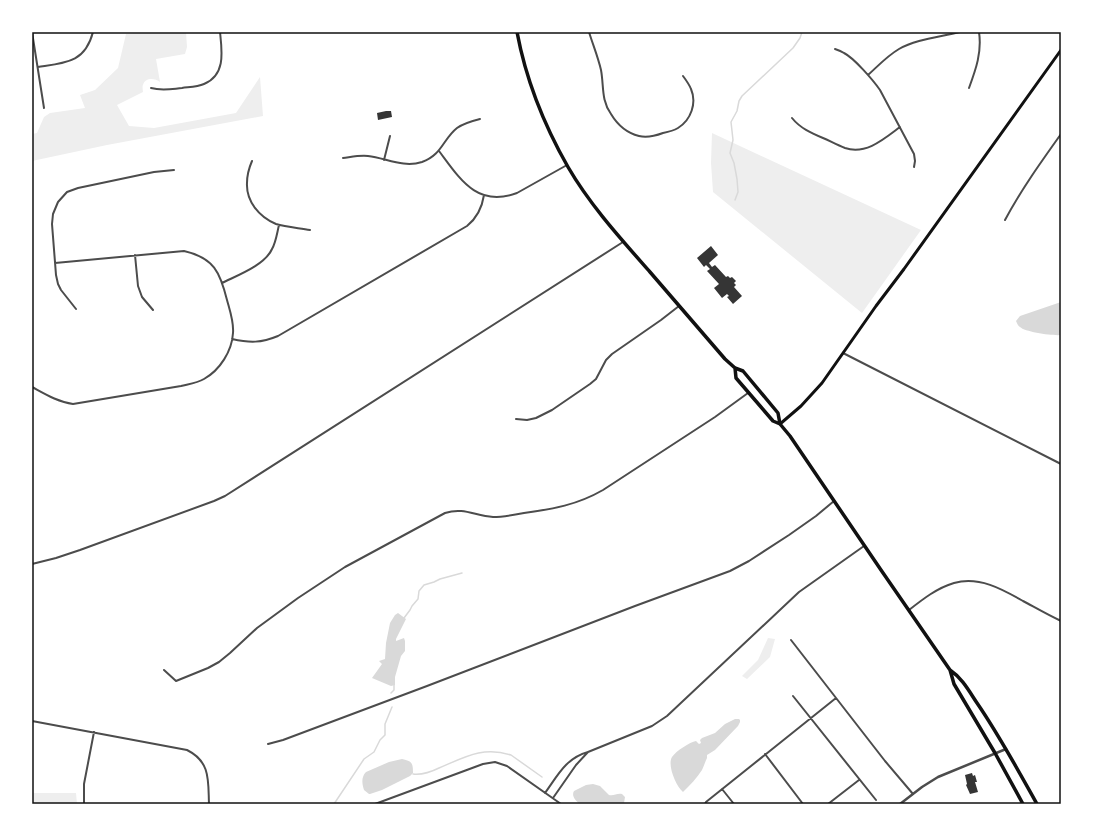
<svg xmlns="http://www.w3.org/2000/svg" width="1093" height="836" font-family="Karla,sans-serif">
<rect width="100%" height="100%" fill="#fff"/>
<path fill="#eee" d="M 142,32 L 186,32 L 187,47 L 185,54 L 156,59 L 160,82 C 155,78 145,77 143,85 C 142,86 143,91 143,92 L 117,105 L 129,126 L 154,128 L 236,113 L 260,77 L 263,116 L 107,145 L 32,161 L 32,134 L 37,133 L 44,117 L 50,113 L 85,108 L 80,95 L 95,90 L 118,68 L 126,34 Z
M 712,133 L 921,230 L 862,313 L 713,192 L 711,163 Z
M 768,638 L 775,639 L 770,657 L 747,679 L 742,676 L 758,660 Z
M 32,791 L 34,793 L 76,793 L 77,804 L 32,804 Z"/>
<path fill="#d9d9d9" d="M 1061,302 L 1061,335 C 1053,336 1025,332 1020,327 C 1018,326 1017,323 1016,321 L 1020,316 Z
M 398,613 L 406,619 L 396,639 L 396,641 L 404,638 L 405,641 L 405,651 L 401,656 L 395,677 L 395,685 L 391,686 L 372,678 L 382,664 L 379,661 L 385,659 L 386,643 L 390,623 L 395,615 Z
M 735,719 L 739,719 L 740,720 L 740,722 L 738,726 L 715,750 L 707,755 L 707,758 C 705,762 704,766 702,770 C 697,778 690,785 683,792 C 676,786 667,765 672,757 C 676,751 690,742 696,741 L 699,744 L 701,743 L 700,740 L 702,738 L 715,733 L 725,724 Z
M 402,759 C 412,761 413,763 413,773 L 410,776 L 382,790 L 370,794 L 369,794 L 364,790 C 362,784 361,777 366,772 L 389,762 Z
M 593,784 L 600,786 L 609,795 C 614,796 617,793 622,794 L 625,797 L 624,803 L 580,804 C 576,801 571,796 574,791 L 586,785 Z"/>
<g fill="none" stroke-linecap="round" stroke-linejoin="round">
<path stroke="#d9d9d9" stroke-width="1.5" d="M 735,200 L 738,192 L 737,179 L 734,163 L 730,153 L 733,140 L 731,122 L 737,111 L 739,101 L 742,96 L 793,48 L 800,38 L 802,32
M 404,618 L 410,610 L 412,606 L 418,599 L 419,591 L 424,585 L 434,582 L 440,579 L 462,573
M 391,693 L 394,690 L 394,685
M 413,774 C 422,775 431,772 439,768 C 465,757 483,746 511,755 L 542,777
M 334,804 L 364,759 L 374,752 L 380,740 L 385,735 L 385,724 L 392,707"/>
</g>
<path fill="#353535" d="M 386,111 L 391,111 L 392,117 L 378,120 L 377,113 Z
M 711,246 L 718,255 L 709,263 L 712,267 L 715,265 L 726,277 L 728,276 L 730,278 L 732,277 L 736,281 L 734,283 L 736,285 L 734,287 L 742,296 L 733,304 L 727,297 L 729,296 L 727,294 L 722,298 L 714,288 L 719,284 L 707,271 L 710,269 L 706,265 L 704,267 L 697,258 Z
M 972,773 L 973,776 L 975,775 L 977,782 L 975,782 L 978,792 L 970,794 L 966,785 L 967,784 L 965,775 Z"/>
<g fill="none" stroke-linecap="round" stroke-linejoin="round">
<path stroke="#4c4c4c" stroke-width="2" d="M 32,32 L 44,108
M 589,32 C 593,45 598,57 601,70 C 604,86 601,100 611,114 C 617,124 627,133 639,136 C 647,138 655,136 663,133 C 668,132 673,131 678,128 C 691,120 697,103 691,89 C 689,84 686,80 683,76
M 835,49 C 838,50 841,51 844,53 C 854,58 873,80 880,90 L 914,154 L 915,161 L 914,167
M 38,67 C 65,63 85,63 93,32
M 868,75 C 878,66 887,56 899,49 C 916,39 941,37 960,32
M 151,88 C 162,91 171,89 182,88 C 189,87 197,87 204,84 C 226,75 222,51 220,32
M 969,88 C 976,69 982,52 979,32
M 792,118 C 800,128 811,133 823,138 C 830,141 837,145 845,148 C 866,155 884,139 900,127
M 439,151 C 460,179 477,208 517,193 L 567,165
M 343,158 C 351,157 360,155 368,156 C 386,158 403,168 422,162 C 442,155 443,139 457,128 C 464,123 472,121 480,119
M 384,160 L 390,136
M 252,161 C 249,168 247,175 247,183 C 246,201 259,217 276,224 C 286,227 299,228 310,230
M 1005,220 C 1021,190 1041,162 1061,134
M 135,255 L 138,286 L 142,297 L 153,310
M 222,283 C 238,275 265,265 272,249 C 276,242 277,233 279,225
M 76,309 L 61,290 L 58,284 L 56,275 L 52,224 L 53,214 L 58,202 L 67,192 L 78,188 L 154,172 L 174,170
M 232,339 C 250,343 261,343 278,336 L 467,226 C 477,218 482,208 484,195
M 843,353 L 1061,464
M 32,387 C 45,394 58,402 73,404 L 181,386 C 189,384 197,383 204,379 C 220,370 232,351 233,333 C 234,322 230,311 227,300 C 220,272 214,258 184,251 L 55,263
M 516,419 L 527,420 L 536,418 L 552,410 L 590,384 L 596,379 L 606,360 L 612,354 L 661,320 L 679,306
M 32,564 L 56,558 L 80,550 L 214,501 L 225,496 L 623,242
M 909,610 C 923,599 937,588 954,583 C 979,576 1002,589 1023,601 C 1036,608 1048,615 1061,621
M 791,640 L 885,761 L 913,794
M 164,670 L 176,681 L 208,668 L 219,662 L 230,653 L 257,628 L 298,598 L 345,567 L 445,513 C 464,507 475,516 493,517 C 504,517 514,515 524,513 C 553,509 577,505 603,490 L 715,417 L 748,393
M 793,696 L 876,800
M 32,721 L 187,750 C 211,762 208,781 209,804
M 268,744 L 283,740 L 427,686 L 635,606 L 730,571 L 749,561 L 789,535 L 816,516 L 834,501
M 588,752 L 652,726 L 667,716 L 799,592 L 864,546
M 765,754 L 803,804
M 722,789 L 734,804
M 545,793 C 558,775 566,758 588,752 L 576,765 L 553,798
M 84,804 L 84,784 L 94,732
M 375,804 L 483,764 L 495,762 L 507,766 L 561,804
M 705,804 L 706,802 L 836,698
M 828,804 L 859,780"/>
<path stroke="#4c4c4c" stroke-width="2.5" d="M 900,804 L 922,787 L 938,777 L 1006,749"/>
<path stroke="#111" stroke-width="3" d="M 780,424 L 801,406 L 822,383 L 876,306 L 904,269 L 1061,50"/>
<path stroke="#111" stroke-width="3.5" d="M 517,32 C 526,80 544,125 568,167 C 590,205 621,239 650,272 C 675,301 700,330 725,359 L 735,368 L 743,371 L 778,413 L 780,424
M 735,368 L 736,378 L 773,421 L 780,424 L 790,436 L 881,570 L 950,670 C 962,678 969,691 977,703 C 999,735 1018,770 1037,804
M 950,670 L 954,684 L 995,753 L 1023,804"/>
</g>
<rect width="1093" height="836" fill="none" stroke="#ffffff" stroke-width="66"/>
<rect x="33" y="33" width="1027" height="770" fill="none" stroke="#111" stroke-width="1.5"/>
</svg>
